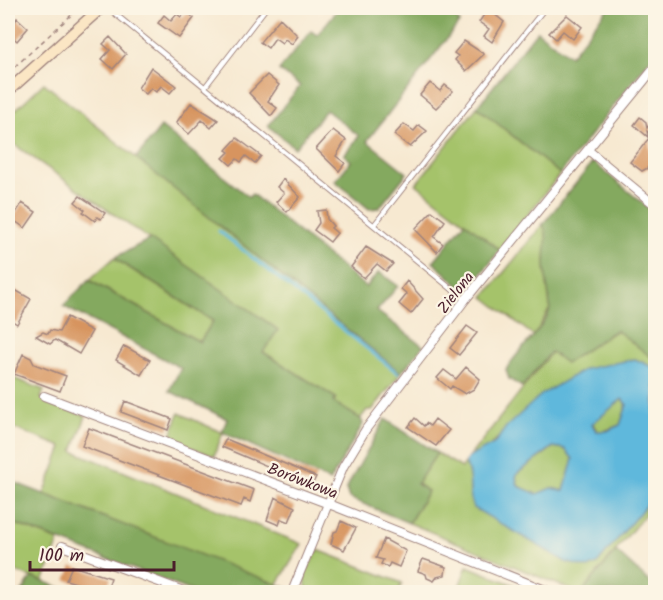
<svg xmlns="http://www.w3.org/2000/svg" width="663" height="600" font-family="Kalam,sans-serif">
<rect width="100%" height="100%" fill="#fcf5e5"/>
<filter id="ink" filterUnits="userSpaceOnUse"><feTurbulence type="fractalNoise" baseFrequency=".0167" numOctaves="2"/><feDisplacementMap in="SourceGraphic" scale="12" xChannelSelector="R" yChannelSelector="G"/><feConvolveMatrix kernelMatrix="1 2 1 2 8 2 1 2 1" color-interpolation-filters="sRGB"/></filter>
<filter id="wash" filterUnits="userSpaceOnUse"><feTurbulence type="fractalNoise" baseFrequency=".008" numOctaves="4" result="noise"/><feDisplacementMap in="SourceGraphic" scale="24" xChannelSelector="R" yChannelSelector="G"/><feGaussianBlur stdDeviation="1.35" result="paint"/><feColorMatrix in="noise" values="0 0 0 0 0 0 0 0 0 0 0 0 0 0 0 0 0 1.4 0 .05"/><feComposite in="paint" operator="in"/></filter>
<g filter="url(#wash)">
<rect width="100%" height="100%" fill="#f7e9d1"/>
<path fill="#a5c36a" stroke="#78714a" stroke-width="1.5" d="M 44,83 L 401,373 L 372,410 L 367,410 L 360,419 L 333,402 L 335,398 L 263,352 L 277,329 L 8,140 L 8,117 Z
M 477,107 L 560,174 L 500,250 L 416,184 Z
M 543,224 L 548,235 L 545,261 L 550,308 L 534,336 L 484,297 Z
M 114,258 L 213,321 L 200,342 L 89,280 Z
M 617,330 L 655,360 L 655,368 L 635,359 L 616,363 L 521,415 L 488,448 L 469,457 L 552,351 L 566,362 Z
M 8,376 L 44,390 L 41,398 L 86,416 L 73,451 L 302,544 L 277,585 L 44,494 L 62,447 L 8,426 Z
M 622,399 L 627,405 L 620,425 L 599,433 L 592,423 Z
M 179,413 L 223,433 L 214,456 L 170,439 Z
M 554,447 L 565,449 L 573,459 L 564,491 L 551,488 L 537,495 L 518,486 L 516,477 L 518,473 Z
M 437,453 L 462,468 L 465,462 L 471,476 L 470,496 L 597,564 L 655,494 L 655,502 L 582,592 L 576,592 L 409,523 L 428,491 L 416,485 Z
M 8,521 L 59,541 L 43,582 L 8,568 Z
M 318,550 L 402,583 L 398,592 L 317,592 L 306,588 L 305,573 Z
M 467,566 L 514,585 L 511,592 L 457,592 Z"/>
<path fill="#84a95e" stroke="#676444" stroke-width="1.5" d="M 339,8 L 441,8 L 460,22 L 367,141 L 407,173 L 379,208 L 369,209 L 335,181 L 351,161 L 344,155 L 359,136 L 326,110 L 295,148 L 268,126 L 300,86 L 279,70 L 311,31 L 317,35 Z
M 608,8 L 655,8 L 655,53 L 560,174 L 477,107 L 537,31 L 570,56 Z
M 161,127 L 249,197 L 252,194 L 366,287 L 379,272 L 398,286 L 377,311 L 423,346 L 401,373 L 136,158 Z
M 593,162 L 655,213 L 655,360 L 616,330 L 566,363 L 551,352 L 522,387 L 509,379 L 506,370 C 514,353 550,324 550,306 C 549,291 544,275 545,260 C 545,246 549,237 543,224 Z
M 465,222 L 500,250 L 473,284 L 460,287 L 433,262 Z
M 150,239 L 278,330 L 263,352 L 336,398 L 333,402 L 361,419 L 363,424 L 330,481 L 222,432 L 227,419 L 169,391 L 181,368 L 63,306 L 89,280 L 200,342 L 213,321 L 114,258 Z
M 385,419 L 437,453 L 417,484 L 428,491 L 409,523 L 349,498 L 346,489 Z
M 8,480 L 297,592 L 194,592 L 8,521 Z
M 616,551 L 655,587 L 655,592 L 582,592 Z
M 32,577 L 72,592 L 22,592 Z"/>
<path fill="#5eb8dc" stroke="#546c84" stroke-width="1.5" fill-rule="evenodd" d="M 635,359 L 655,368 L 655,494 L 597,564 L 588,568 L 566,562 L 474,508 C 466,492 474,481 465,462 L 469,457 L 495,443 L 506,427 L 542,394 L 585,369 ZM 622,399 L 627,405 L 620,425 L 607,431 L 596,431 L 592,424 ZM 553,447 L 565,449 L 573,459 L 564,491 L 551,488 L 537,494 L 518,486 L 516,477 L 518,473 Z"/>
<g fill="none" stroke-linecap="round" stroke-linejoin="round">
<path stroke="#5eb8dc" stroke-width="3" d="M 219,231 L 398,373"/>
</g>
<g id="blocks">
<path fill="#d7945e" d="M 488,9 L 504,22 L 492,42 L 484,36 L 489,29 L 479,22 Z
M 187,12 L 194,18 L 179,38 L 158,23 L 164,15 L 171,21 L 177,14 L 181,17 Z
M 567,15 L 582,27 L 573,39 L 563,31 L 556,39 L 549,33 Z
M 8,17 L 14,23 L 17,18 L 28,28 L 17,41 L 8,33 Z
M 280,18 L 298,36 L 292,44 L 285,39 L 282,43 L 275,38 L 268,48 L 260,42 Z
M 110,37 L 126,54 L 113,69 L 102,59 L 110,50 L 103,44 Z
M 464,41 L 484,54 L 466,71 L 455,60 L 458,56 L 454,53 Z
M 151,67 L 176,86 L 170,93 L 161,86 L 156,92 L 151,88 L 146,94 L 138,88 Z
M 267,75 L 279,85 L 268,101 L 277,108 L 271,116 L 249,93 Z
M 430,83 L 440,91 L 445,85 L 453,91 L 436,108 L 420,95 Z
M 191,103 L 218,120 L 211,128 L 202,120 L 189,134 L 176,123 Z
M 640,117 L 646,122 L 647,128 L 656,118 L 656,137 L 647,131 L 648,137 L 634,125 Z
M 404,124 L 414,131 L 419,125 L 427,131 L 410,147 L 394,135 Z
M 333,130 L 346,140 L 336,156 L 345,163 L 339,171 L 316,149 Z
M 237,138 L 261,156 L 255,163 L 246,156 L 241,162 L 237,159 L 231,165 L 223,158 L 229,152 L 226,150 Z
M 649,138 L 651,152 L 655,155 L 652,159 L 653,165 L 642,171 L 630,162 Z
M 283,179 L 300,197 L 287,212 L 276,202 L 284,193 L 277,187 Z
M 80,196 L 105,213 L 101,219 L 97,217 L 95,221 L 83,212 L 85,210 L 75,202 Z
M 22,203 L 36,212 L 25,228 L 12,219 Z
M 326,210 L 327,219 L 333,226 L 331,228 L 337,233 L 330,242 L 314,230 L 319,223 L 317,211 Z
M 432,211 L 445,221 L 434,237 L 443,244 L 437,252 L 415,229 Z
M 366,247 L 393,264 L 386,271 L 377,264 L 364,278 L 351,267 Z
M 407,281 L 423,299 L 411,314 L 399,304 L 407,294 L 401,289 Z
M 8,286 L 31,299 L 17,324 L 8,318 Z
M 67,317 L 92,331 L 79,354 L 55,340 L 50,344 L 36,336 L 43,332 L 48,334 L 50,330 L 59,332 Z
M 467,326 L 477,333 L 459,355 L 450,348 Z
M 124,346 L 150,360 L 141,375 L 116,360 Z
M 23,354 L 31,358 L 34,364 L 66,376 L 60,391 L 14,374 Z
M 466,367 L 480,379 L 474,389 L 465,394 L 452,386 L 450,389 L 437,378 L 444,370 L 456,379 Z
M 125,401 L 172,419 L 168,430 L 121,412 Z
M 415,418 L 424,426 L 426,423 L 430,426 L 435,419 L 449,430 L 436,446 L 408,427 Z
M 89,428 L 254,490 L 250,502 L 244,499 L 241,506 L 82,446 Z
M 226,439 L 316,477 L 312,485 L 222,447 Z
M 275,497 L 295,507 L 289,522 L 281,519 L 279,525 L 267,520 Z
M 341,521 L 356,528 L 344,550 L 331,544 L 334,532 L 337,531 Z
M 384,539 L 406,551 L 399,567 L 390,563 L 388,567 L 381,564 L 383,560 L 376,558 Z
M 423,559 L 446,567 L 445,575 L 437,577 L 434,581 L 427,578 L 426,574 L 418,571 Z
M 72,566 L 111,578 L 106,592 L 66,580 Z"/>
</g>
</g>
<g filter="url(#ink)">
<use href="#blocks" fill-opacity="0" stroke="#a0847e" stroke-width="1.5"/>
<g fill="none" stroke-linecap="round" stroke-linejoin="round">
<defs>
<path id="service" d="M 108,8 L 465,300
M 205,87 L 266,8
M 374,225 L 545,8"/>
<path id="minor" d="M 588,150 L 656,206
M 44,396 L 329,504 L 550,592
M 62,546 L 186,592
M 294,587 L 343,467 L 366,429 L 465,300 L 656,66"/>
<path id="secondary" d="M 8,91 L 101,8"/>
</defs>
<use href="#service" stroke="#a0847e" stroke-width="6"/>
<use href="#minor" stroke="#a0847e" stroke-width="10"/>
<use href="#secondary" stroke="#a0847e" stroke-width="13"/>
<path stroke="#a0847e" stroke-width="1.5" stroke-dasharray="4.5 4.5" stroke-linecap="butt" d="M 8,73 L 79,8"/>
<use href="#service" stroke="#fff" stroke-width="4"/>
<use href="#minor" stroke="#fff" stroke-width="8"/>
<use href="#secondary" stroke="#fbe6c4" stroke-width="10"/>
</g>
</g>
<g text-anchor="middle" stroke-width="4.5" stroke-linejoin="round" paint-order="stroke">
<g font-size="16" fill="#4a1f2b" stroke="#fcf5e5">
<text transform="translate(455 292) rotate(-52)" y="6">Zielona</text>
<text transform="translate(303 480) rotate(21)" y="6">Borówkowa</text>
</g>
</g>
<rect width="663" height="600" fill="none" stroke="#fcf5e5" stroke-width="30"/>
<path d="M30 561v9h144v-9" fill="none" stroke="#4a1f2b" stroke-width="3"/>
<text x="39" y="561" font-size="18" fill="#4a1f2b" stroke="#fcf5e5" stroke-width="4.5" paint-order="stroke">100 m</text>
</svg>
